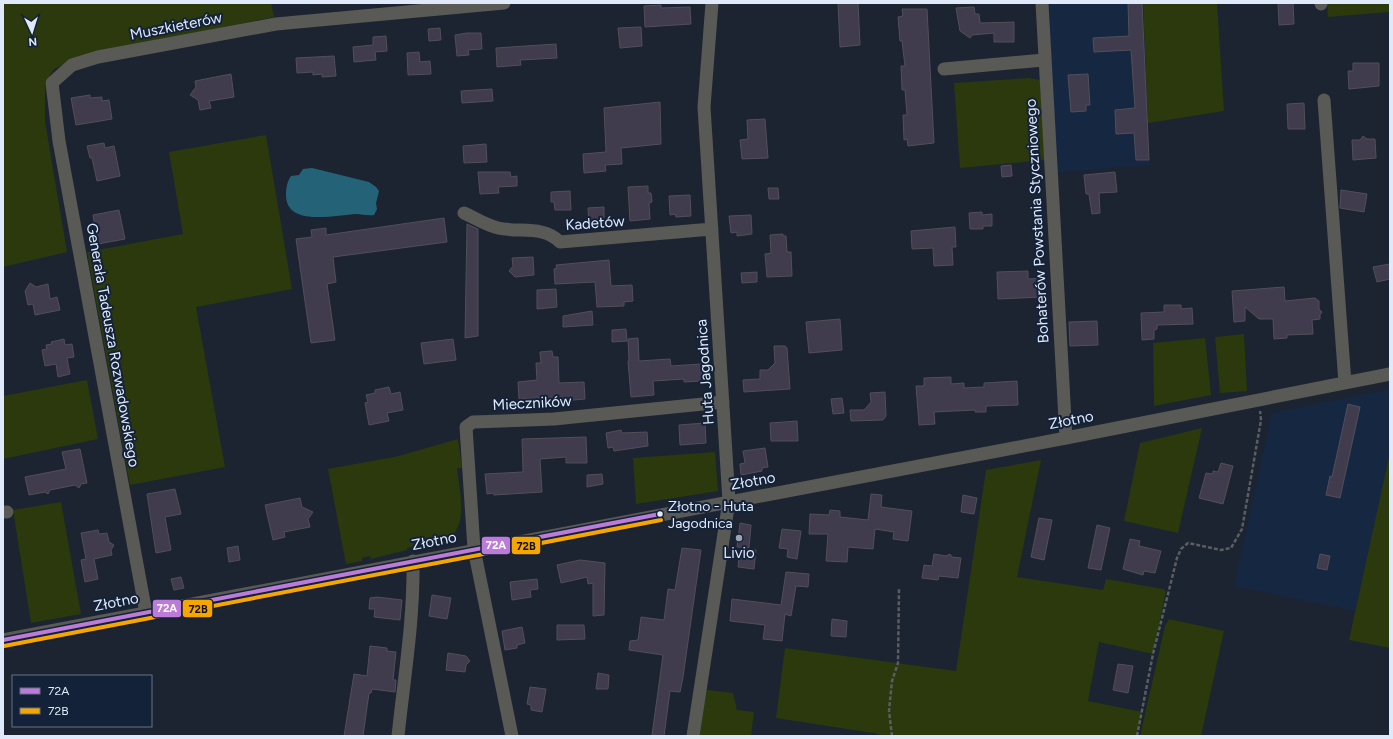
<svg xmlns="http://www.w3.org/2000/svg" width="1393" height="739" font-family="Figtree,sans-serif">
<rect width="100%" height="100%" fill="#1c2431"/>
<path fill="#162741" d="M 1049,3 L 1143,3 L 1150,165 L 1053,173 Z
M 1390,389 L 1390,452 L 1356,611 L 1234,586 L 1272,413 Z"/>
<path fill="#2b390c" d="M 3,3 L 271,3 L 274,17 L 85,55 L 54,69 L 45,83 L 45,121 L 67,252 L 3,267 Z
M 1143,3 L 1217,3 L 1224,111 L 1148,123 Z
M 1327,3 L 1390,3 L 1390,12 L 1328,17 Z
M 1029,78 L 1040,80 L 1045,160 L 960,168 L 954,83 Z
M 266,135 L 292,289 L 196,307 L 225,467 L 130,485 L 87,252 L 183,234 L 169,152 Z
M 1244,334 L 1247,391 L 1220,393 L 1215,337 Z
M 1205,338 L 1211,395 L 1154,406 L 1153,343 Z
M 87,380 L 98,439 L 3,459 L 3,396 Z
M 1202,428 L 1178,533 L 1124,521 L 1140,443 Z
M 458,439 L 462,468 L 457,468 C 459,490 471,531 443,541 C 432,545 419,545 407,548 L 407,550 L 371,559 L 370,556 L 362,558 L 362,561 L 346,564 L 328,469 L 399,456 Z
M 715,452 L 718,491 L 636,504 L 633,458 Z
M 1390,452 L 1390,648 L 1349,640 Z
M 1041,460 L 1017,577 L 1103,590 L 1106,579 L 1163,589 L 1166,591 L 1153,654 L 1099,642 L 1088,701 L 1142,712 L 1137,736 L 879,736 L 879,734 L 776,718 L 785,648 L 956,671 L 986,470 Z
M 61,502 L 81,614 L 31,623 L 13,510 Z
M 1169,619 L 1224,631 L 1201,736 L 1140,736 L 1165,626 Z
M 700,689 L 733,693 L 737,710 L 754,712 L 751,736 L 693,736 Z"/>
<path fill="#246377" d="M 312,168 L 369,182 L 376,187 L 379,191 L 376,203 L 377,209 L 374,215 C 367,216 362,214 356,214 C 336,215 287,227 286,196 C 286,188 287,182 291,176 L 299,175 L 303,169 Z"/>
<path fill="#413b4e" stroke="#504f5a" d="M 838,3 L 858,3 L 860,45 L 840,47 Z
M 1128,3 L 1142,3 L 1149,160 L 1136,160 L 1134,133 L 1116,134 L 1115,110 L 1135,108 L 1131,50 L 1094,52 L 1093,38 L 1129,36 Z
M 1278,3 L 1293,3 L 1294,24 L 1279,25 Z
M 661,5 L 661,8 L 690,7 L 691,24 L 645,27 L 644,6 Z
M 974,7 L 975,14 L 979,14 L 980,23 L 1014,22 L 1014,42 L 994,42 L 994,33 L 972,35 L 970,38 L 960,31 L 956,8 Z
M 902,9 L 927,9 L 934,143 L 908,146 L 907,139 L 904,140 L 903,115 L 907,115 L 905,90 L 902,90 L 901,66 L 905,66 L 902,41 L 900,41 L 898,17 L 903,16 Z
M 641,27 L 642,46 L 620,48 L 618,28 Z
M 440,28 L 441,40 L 429,41 L 428,29 Z
M 467,33 L 481,33 L 482,49 L 468,50 L 469,55 L 457,56 L 455,35 Z
M 386,36 L 387,51 L 375,52 L 376,60 L 354,62 L 353,47 L 373,45 L 373,37 Z
M 556,44 L 557,58 L 520,60 L 521,65 L 497,67 L 496,48 Z
M 419,52 L 420,62 L 430,61 L 431,74 L 408,75 L 407,53 Z
M 334,56 L 336,76 L 322,77 L 322,74 L 313,75 L 313,72 L 297,73 L 296,58 Z
M 1353,63 L 1379,63 L 1379,86 L 1349,89 L 1348,71 L 1353,71 Z
M 231,74 L 234,97 L 209,101 L 211,108 L 200,110 L 198,100 L 190,95 L 196,87 L 195,81 Z
M 1088,74 L 1090,105 L 1086,105 L 1086,111 L 1071,112 L 1068,75 Z
M 492,89 L 493,101 L 462,103 L 461,91 Z
M 90,95 L 90,98 L 102,97 L 102,101 L 109,100 L 112,119 L 76,125 L 71,98 Z
M 660,102 L 661,144 L 621,148 L 622,164 L 605,165 L 606,171 L 584,173 L 583,154 L 606,152 L 604,108 Z
M 1304,103 L 1305,129 L 1288,129 L 1287,104 Z
M 765,119 L 768,158 L 742,159 L 740,140 L 748,139 L 747,120 Z
M 1363,136 L 1367,139 L 1375,139 L 1376,158 L 1353,160 L 1352,140 L 1360,140 Z
M 104,143 L 105,148 L 114,146 L 120,176 L 97,181 L 92,158 L 90,158 L 87,146 Z
M 486,144 L 487,162 L 464,163 L 463,146 Z
M 1011,165 L 1012,176 L 1002,177 L 1001,166 Z
M 478,172 L 510,172 L 511,177 L 517,176 L 517,186 L 498,187 L 499,193 L 480,194 Z
M 1115,172 L 1117,192 L 1099,193 L 1100,213 L 1092,214 L 1089,194 L 1086,194 L 1084,175 Z
M 648,186 L 648,193 L 651,193 L 652,202 L 649,203 L 650,219 L 630,221 L 628,187 Z
M 768,188 L 778,188 L 779,199 L 769,199 Z
M 1341,190 L 1367,194 L 1364,212 L 1340,208 Z
M 570,191 L 571,210 L 555,210 L 554,202 L 551,202 L 551,192 Z
M 690,195 L 691,216 L 676,217 L 675,214 L 670,215 L 669,196 Z
M 604,207 L 604,225 L 589,226 L 588,208 Z
M 119,210 L 125,239 L 98,244 L 93,215 Z
M 982,212 L 982,215 L 992,214 L 992,226 L 983,226 L 983,229 L 970,229 L 969,213 Z
M 751,215 L 752,234 L 737,236 L 737,232 L 731,233 L 729,216 Z
M 444,218 L 447,242 L 333,257 L 336,282 L 327,284 L 335,340 L 311,343 L 296,239 L 312,237 L 311,230 L 326,228 L 326,235 Z
M 467,224 L 478,229 L 478,336 L 465,338 Z
M 955,227 L 956,247 L 952,247 L 953,265 L 934,266 L 933,248 L 912,249 L 911,231 Z
M 783,234 L 783,236 L 786,236 L 787,252 L 791,252 L 792,276 L 767,277 L 765,254 L 771,253 L 770,235 Z
M 533,257 L 534,275 L 515,277 L 509,271 L 513,266 L 512,258 Z
M 609,260 L 611,286 L 632,285 L 633,301 L 624,302 L 624,306 L 597,307 L 595,282 L 555,284 L 554,269 L 557,268 L 556,265 Z
M 1390,264 L 1390,279 L 1377,282 L 1373,267 Z
M 1028,271 L 1028,279 L 1042,278 L 1043,297 L 998,299 L 997,272 Z
M 757,272 L 757,282 L 742,283 L 741,273 Z
M 30,283 L 36,287 L 48,284 L 50,299 L 57,297 L 60,310 L 35,315 L 33,304 L 28,305 L 25,291 Z
M 1284,287 L 1285,301 L 1315,298 L 1319,301 L 1319,309 L 1322,312 L 1320,315 L 1320,319 L 1312,320 L 1313,334 L 1287,335 L 1287,338 L 1274,339 L 1273,319 L 1259,319 L 1245,307 L 1245,321 L 1234,322 L 1232,291 Z
M 556,289 L 557,307 L 537,309 L 537,290 Z
M 1164,305 L 1181,305 L 1181,309 L 1192,308 L 1193,324 L 1157,325 L 1157,329 L 1154,330 L 1154,339 L 1142,340 L 1141,313 L 1164,312 Z
M 592,311 L 593,325 L 563,327 L 563,316 Z
M 840,319 L 842,350 L 809,353 L 806,322 Z
M 1097,321 L 1098,345 L 1070,346 L 1069,322 Z
M 626,329 L 627,341 L 612,342 L 612,330 Z
M 638,338 L 639,361 L 670,359 L 671,366 L 701,364 L 702,381 L 684,382 L 684,379 L 653,381 L 654,395 L 631,397 L 628,361 L 629,361 L 628,339 Z
M 64,339 L 65,345 L 72,344 L 74,357 L 67,358 L 70,374 L 58,377 L 56,364 L 45,366 L 42,350 L 47,349 L 46,345 L 52,344 L 51,342 Z
M 453,339 L 456,360 L 424,364 L 421,343 Z
M 774,346 L 785,346 L 787,348 L 790,389 L 744,392 L 743,380 L 760,379 L 760,370 L 768,370 L 775,363 Z
M 552,351 L 553,357 L 558,357 L 559,383 L 584,382 L 585,399 L 562,401 L 561,397 L 519,399 L 518,382 L 537,380 L 536,363 L 541,363 L 540,352 Z
M 951,377 L 951,384 L 964,383 L 964,388 L 984,387 L 984,383 L 1017,381 L 1018,405 L 986,406 L 986,412 L 975,412 L 975,410 L 934,412 L 935,424 L 919,425 L 916,386 L 924,386 L 924,378 Z
M 389,387 L 391,394 L 400,392 L 403,410 L 387,413 L 389,421 L 369,425 L 365,403 L 368,402 L 366,395 L 375,393 L 375,390 Z
M 885,392 L 886,416 L 883,420 L 851,421 L 850,410 L 864,410 L 871,402 L 870,393 Z
M 842,398 L 844,413 L 833,414 L 831,399 Z
M 1348,404 L 1360,407 L 1340,498 L 1326,495 L 1330,476 L 1332,477 Z
M 797,421 L 798,441 L 771,441 L 770,423 Z
M 705,423 L 706,443 L 680,445 L 679,425 Z
M 621,430 L 622,433 L 647,432 L 648,446 L 614,451 L 613,447 L 608,448 L 606,433 Z
M 586,437 L 587,463 L 566,463 L 566,457 L 540,459 L 542,492 L 494,495 L 493,493 L 487,494 L 485,474 L 523,472 L 522,439 Z
M 765,448 L 768,467 L 762,468 L 762,471 L 741,475 L 740,464 L 745,463 L 743,451 Z
M 80,449 L 87,483 L 81,484 L 79,488 L 75,485 L 50,490 L 48,494 L 45,492 L 29,495 L 25,477 L 66,469 L 62,452 Z
M 1221,463 L 1233,466 L 1223,504 L 1199,498 L 1206,473 L 1213,474 L 1213,471 L 1218,472 Z
M 602,474 L 603,484 L 587,487 L 587,475 Z
M 175,489 L 181,514 L 165,517 L 171,550 L 156,553 L 147,494 Z
M 871,494 L 882,495 L 881,507 L 912,511 L 908,541 L 893,539 L 894,532 L 875,529 L 873,549 L 848,547 L 847,562 L 826,561 L 828,534 L 809,534 L 810,514 L 829,515 L 830,510 L 840,511 L 840,517 L 868,520 Z
M 963,495 L 977,498 L 974,514 L 961,512 Z
M 300,498 L 302,507 L 313,512 L 308,519 L 310,527 L 284,532 L 285,537 L 273,540 L 265,505 Z
M 1039,518 L 1052,520 L 1044,560 L 1031,557 Z
M 740,523 L 751,525 L 749,548 L 737,547 Z
M 1097,525 L 1110,528 L 1101,570 L 1088,568 Z
M 782,529 L 801,531 L 797,559 L 787,557 L 788,549 L 779,548 Z
M 98,530 L 99,534 L 107,533 L 109,542 L 114,545 L 111,550 L 112,555 L 94,559 L 98,579 L 85,582 L 81,560 L 86,559 L 81,533 Z
M 1130,539 L 1140,541 L 1139,546 L 1161,551 L 1155,573 L 1144,571 L 1143,575 L 1123,569 Z
M 238,546 L 240,560 L 229,562 L 227,548 Z
M 682,548 L 701,550 L 683,677 L 680,692 L 670,691 L 664,736 L 652,735 L 663,655 L 629,650 L 630,641 L 638,640 L 641,617 L 664,620 L 668,589 L 675,590 Z
M 740,549 L 756,550 L 754,569 L 738,567 Z
M 934,554 L 946,556 L 950,554 L 952,557 L 961,558 L 958,578 L 939,576 L 938,580 L 922,578 L 924,565 L 932,566 Z
M 1320,554 L 1330,556 L 1327,570 L 1317,568 Z
M 580,560 L 605,563 L 604,615 L 593,616 L 593,583 L 588,584 L 587,577 L 561,583 L 557,565 Z
M 786,572 L 809,574 L 808,587 L 796,586 L 791,616 L 785,614 L 782,641 L 763,639 L 765,625 L 730,621 L 732,599 L 781,605 Z
M 181,577 L 184,588 L 174,590 L 171,579 Z
M 537,579 L 538,589 L 530,590 L 531,597 L 512,600 L 510,582 Z
M 432,595 L 451,598 L 447,619 L 429,616 Z
M 377,597 L 402,600 L 400,620 L 374,617 L 375,609 L 369,609 L 370,598 Z
M 832,619 L 847,621 L 846,637 L 831,636 Z
M 557,625 L 584,625 L 585,639 L 557,640 Z
M 522,627 L 525,643 L 517,645 L 517,648 L 505,650 L 502,631 Z
M 370,646 L 387,648 L 387,651 L 396,652 L 393,680 L 396,680 L 395,692 L 372,689 L 371,693 L 369,693 L 363,736 L 344,736 L 354,674 L 367,676 Z
M 448,653 L 466,656 L 470,661 L 466,665 L 465,672 L 446,670 Z
M 1118,664 L 1133,666 L 1128,693 L 1113,690 Z
M 598,673 L 609,675 L 608,689 L 596,689 Z
M 530,687 L 546,689 L 542,712 L 531,710 L 531,705 L 527,704 Z"/>
<g fill="none" stroke-linecap="round" stroke-linejoin="round">
<path stroke="#5a5d61" stroke-width="2.5" stroke-dasharray="4 2" stroke-linecap="butt" d="M 892,736 L 889,711 L 892,681 L 898,663 L 899,588
M 1137,736 L 1153,654 L 1177,558 L 1181,549 L 1188,543 L 1221,550 L 1231,548 L 1242,529 L 1261,420 L 1260,411"/>
<path stroke="#595956" stroke-width="13" d="M 1042,3 L 1066,438
M 1321,3 L 1321,4
M 944,69 L 1044,60
M 1324,100 L 1345,383
M 464,213 C 475,218 486,225 498,228 C 520,233 543,225 560,242 L 712,229
M 3,512 L 7,512
M 146,613 L 59,141 L 52,83 L 72,65 L 98,57 L 276,24 L 504,3
M 3,640 L 1066,438 L 1390,374
M 398,736 C 404,678 414,620 413,561
M 512,736 L 474,549 L 466,427 L 473,422 L 554,419 L 723,402
M 693,736 L 729,501 L 704,107 L 712,3"/>
<defs>
<path id="bus-1" d="M 3,640 L 660,514"/>
<path id="bus-2" d="M 4,646 L 661,520"/>
</defs>
<use href="#bus-1" stroke="#142239" stroke-width="7"/>
<use href="#bus-2" stroke="#142239" stroke-width="7"/>
<use href="#bus-1" stroke="#bd7bd9" stroke-width="4"/>
<use href="#bus-2" stroke="#f7a600" stroke-width="4"/>
</g>
<circle fill="#dfe9f9" stroke="#142239" stroke-width="1.5" cx="660" cy="514" r="3.5"/>
<circle fill="#9ba4b3" stroke="#142239" stroke-width="1.5" cx="739" cy="538" r="4"/>
<g text-anchor="middle" stroke-width="4" stroke-linejoin="round" paint-order="stroke">
<g font-size="14" fill="#dfe9f9" stroke="#142239" text-anchor="start">
<text x="668" y="511">Złotno - Huta<tspan x="668" dy="17">Jagodnica</tspan></text>
</g>
<g font-size="15" fill="#dfe9f9" stroke="#142239">
<text transform="translate(176 26) rotate(-11)" y="5">Muszkieterów</text>
<text transform="translate(1037 221) rotate(-93)" y="5">Bohaterów Powstania Styczniowego</text>
<text transform="translate(595 223) rotate(-4)" y="5">Kadetów</text>
<text transform="translate(113 345) rotate(80)" y="5">Generała Tadeusza Rozwadowskiego</text>
<text transform="translate(705 372) rotate(-94)" y="5">Huta Jagodnica</text>
<text transform="translate(532 403) rotate(-3)" y="5">Mieczników</text>
<text transform="translate(1071 420) rotate(-11)" y="5">Złotno</text>
<text transform="translate(753 481) rotate(-10)" y="5">Złotno</text>
<text transform="translate(434 541) rotate(-11)" y="5">Złotno</text>
<text transform="translate(116 602) rotate(-11)" y="5">Złotno</text>
</g>
<g font-size="15" fill="#dfe9f9" stroke="#142239">
<text x="739" y="558">Livio</text>
</g>
</g>
<g stroke="#142239" stroke-width="1.5">
<rect x="481" y="536" width="30" height="19" rx="4" fill="#bd7bd9"/>
<rect x="511" y="536" width="30" height="19" rx="4" fill="#f7a600"/>
<rect x="152" y="599" width="30" height="19" rx="4" fill="#bd7bd9"/>
<rect x="182" y="599" width="31" height="19" rx="4" fill="#f7a600"/>
</g>
<g font-size="11" text-anchor="middle" font-weight="bold" fill="#fff">
<text x="496" y="549">72A</text>
<text x="167" y="612">72A</text>
</g>
<g font-size="11" text-anchor="middle" font-weight="bold" fill="#111">
<text x="526" y="550">72B</text>
<text x="198" y="613">72B</text>
</g>
<rect width="1393" height="739" fill="none" stroke="#dfe9f9" stroke-width="8"/>
<rect x="12" y="675" width="140" height="52" fill="#142239" stroke="#657286"/>
<rect x="20" y="688" width="20" height="6" fill="#bd7bd9" stroke="#657286"/>
<text x="48" y="695" font-size="12" fill="#dfe9f9">72A</text>
<rect x="20" y="708" width="20" height="6" fill="#f7a600" stroke="#657286"/>
<text x="48" y="715" font-size="12" fill="#dfe9f9">72B</text>
<g transform="translate(32 32) rotate(176)" stroke="#142239" stroke-width="3" paint-order="stroke">
<path d="M0-3L7 15L0 10L-7 15Z" fill="#dfe9f9"/>
<text y="-6" font-size="11" font-weight="bold" text-anchor="middle" fill="#dfe9f9">N</text>
</g>
</svg>
